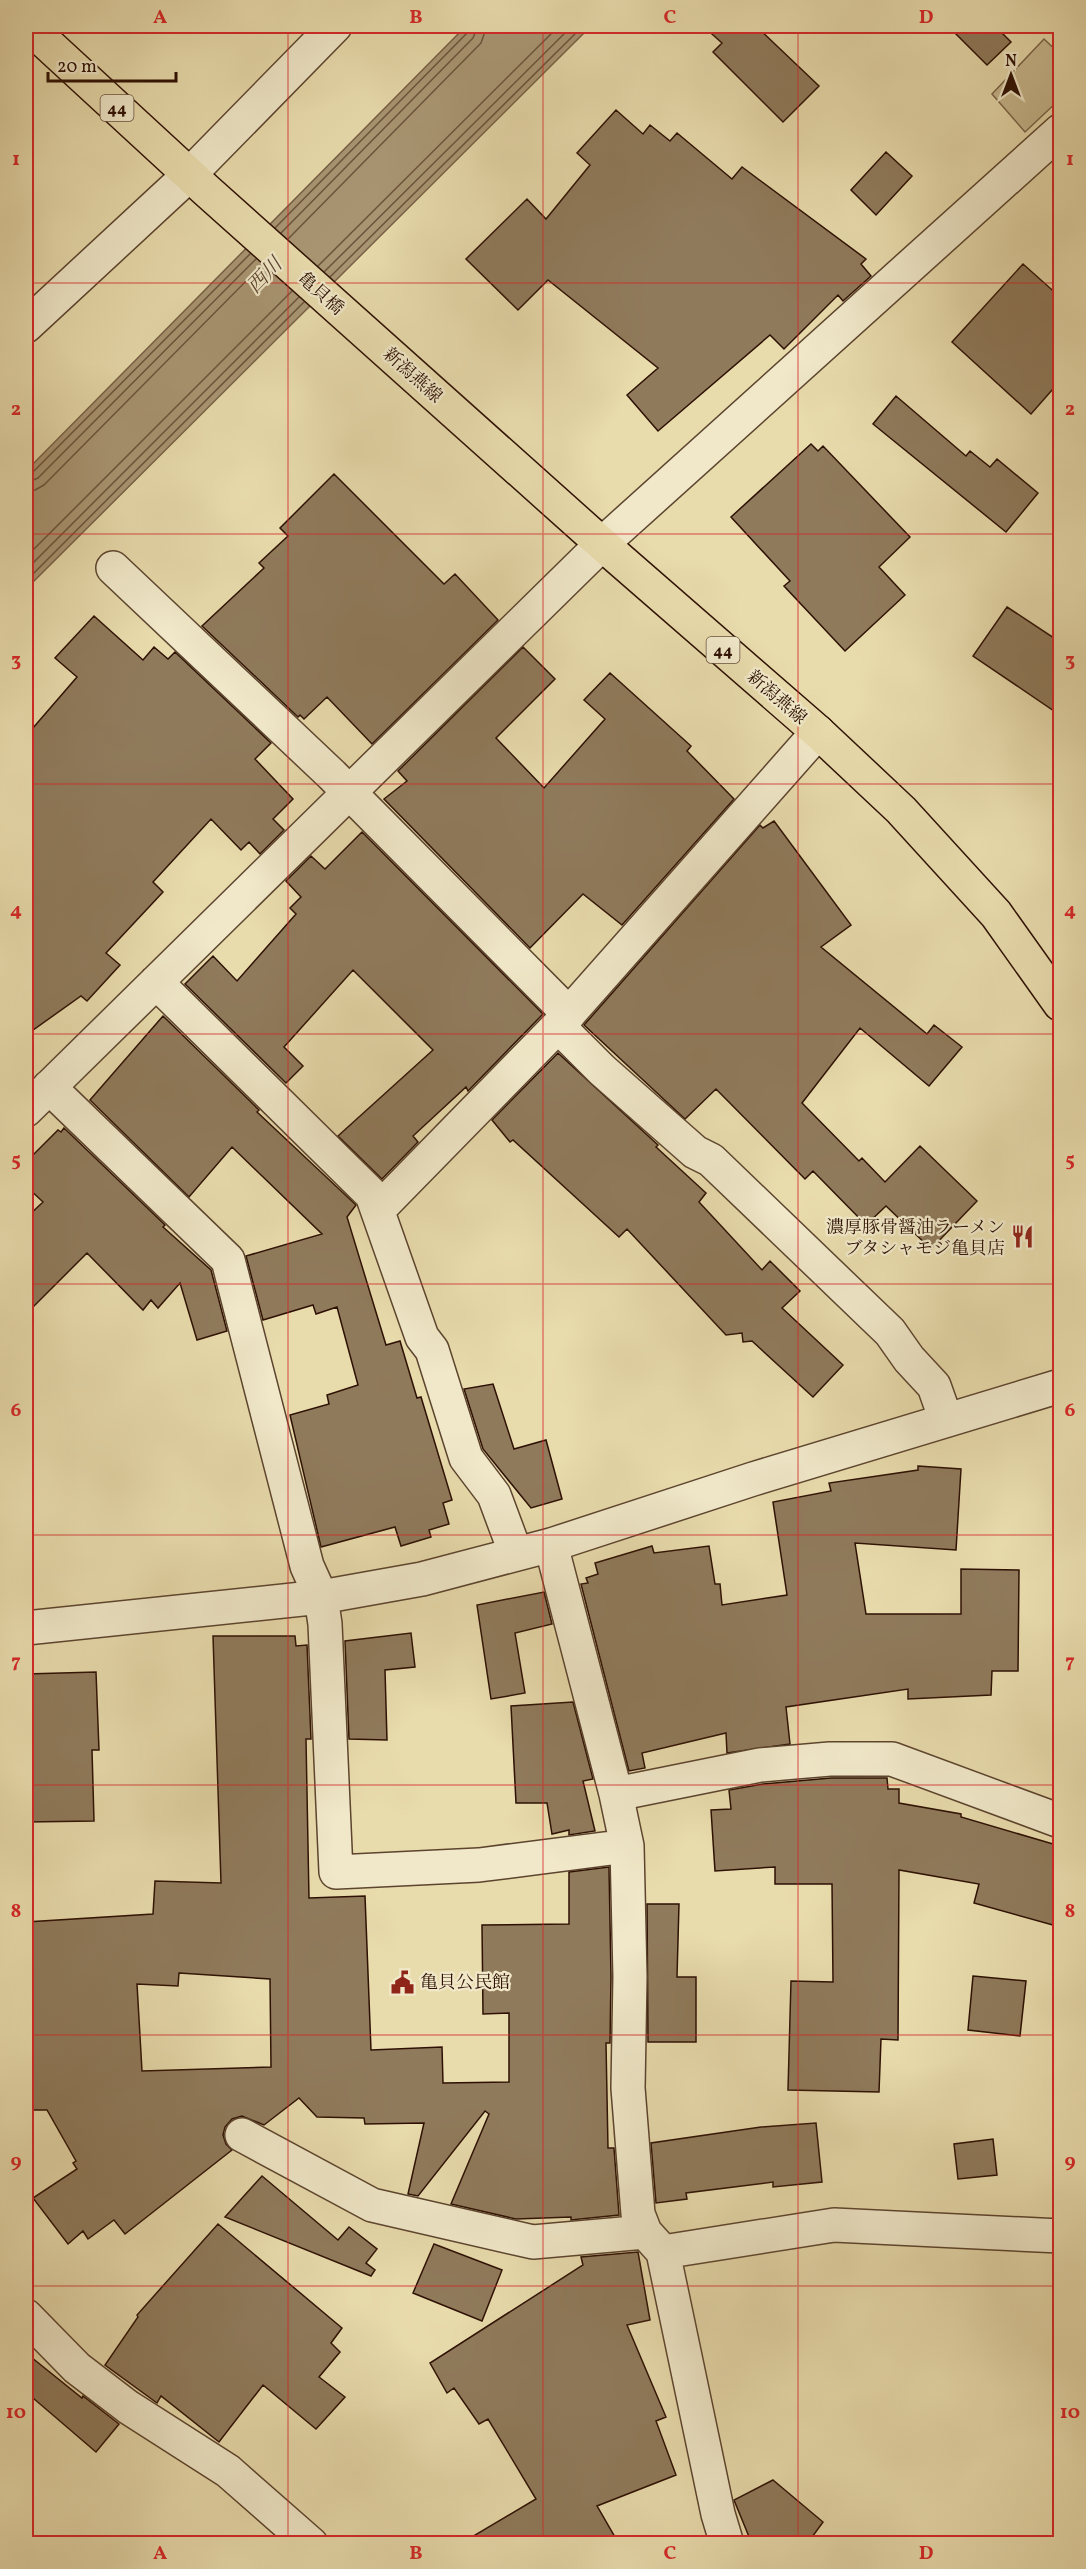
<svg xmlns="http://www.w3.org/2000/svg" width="1086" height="2569" font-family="Vollkorn,'Noto Serif JP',serif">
<rect width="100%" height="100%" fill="#e8dbac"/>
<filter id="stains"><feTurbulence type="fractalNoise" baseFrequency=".00333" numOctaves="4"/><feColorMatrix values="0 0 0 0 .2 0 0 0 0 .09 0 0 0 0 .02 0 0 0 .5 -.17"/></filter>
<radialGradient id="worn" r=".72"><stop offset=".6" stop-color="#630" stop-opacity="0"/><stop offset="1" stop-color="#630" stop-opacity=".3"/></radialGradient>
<path fill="#c8b98f" stroke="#7b654a" stroke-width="1.5" d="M 1044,39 L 1060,54 L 1060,99 L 1025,132 L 992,94 Z"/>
<path fill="#a99673" stroke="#786147" stroke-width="1.5" d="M 466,26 L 591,26 L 26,589 L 26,471 Z"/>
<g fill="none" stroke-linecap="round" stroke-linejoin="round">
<path stroke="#6c543c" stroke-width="1.5" d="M 275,228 L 468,32 L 470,26
M 281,233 L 473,38 L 478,26
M 288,239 L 481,43 L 487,26
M 318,266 L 559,26
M 324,272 L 572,26
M 330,277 L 583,26
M 26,475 L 32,473 L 250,254
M 26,483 L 38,478 L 256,259
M 26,492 L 35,490 L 44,485 L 262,265
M 26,557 L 292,291
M 26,570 L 299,297
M 26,581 L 304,302"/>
</g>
<path fill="#8f7a5b" stroke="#2e1104" stroke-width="1.5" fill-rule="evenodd" d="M 703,26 L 756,26 L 819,86 L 783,122 L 713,52 L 722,43 Z
M 948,26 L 995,26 L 1011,42 L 987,65 Z
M 616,110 L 643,134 L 650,125 L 670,141 L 677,133 L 732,179 L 742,167 L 866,259 L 861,264 L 871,276 L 843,301 L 838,295 L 784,349 L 770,335 L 658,431 L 627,395 L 658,368 L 548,280 L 518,310 L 466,259 L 527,199 L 546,219 L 590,165 L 577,153 Z
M 886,152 L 912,176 L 876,215 L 851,190 Z
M 1023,264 L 1060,297 L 1060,381 L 1031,414 L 952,342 Z
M 896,396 L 966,456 L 970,451 L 990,467 L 997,459 L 1038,493 L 1006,532 L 873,424 Z
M 811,444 L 818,451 L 823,446 L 910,537 L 879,567 L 905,595 L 845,651 L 784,586 L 790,581 L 731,517 Z
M 334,474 L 444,584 L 455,574 L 498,620 L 372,744 L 327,697 L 304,719 L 300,715 L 298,717 L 202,626 L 264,568 L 259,563 L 288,536 L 280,528 Z
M 1007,607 L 1060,642 L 1060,715 L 973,656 Z
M 94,616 L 143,660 L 154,647 L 168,659 L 175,652 L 271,743 L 255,759 L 293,799 L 273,819 L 284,830 L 260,854 L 249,842 L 241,850 L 211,819 L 153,882 L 163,892 L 106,953 L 120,965 L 87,1001 L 81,996 L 26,1035 L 26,736 L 77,677 L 55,658 Z
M 523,647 L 555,679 L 496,738 L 544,788 L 605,719 L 584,700 L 610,673 L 691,746 L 687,751 L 734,799 L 622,925 L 583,894 L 530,948 L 384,799 L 407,781 L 398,771 Z
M 774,821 L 851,925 L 821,947 L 927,1034 L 934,1025 L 962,1047 L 929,1086 L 860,1028 L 802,1103 L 859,1161 L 862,1158 L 885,1182 L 920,1146 L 977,1201 L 931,1249 L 886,1206 L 866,1225 L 813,1171 L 805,1179 L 716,1089 L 685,1119 L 584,1025 L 760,825 L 763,828 Z
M 362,832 L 543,1014 L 468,1091 L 466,1087 L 413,1136 L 418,1142 L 382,1179 L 338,1136 L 433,1050 L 353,970 L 284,1047 L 303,1066 L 286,1083 L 185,984 L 213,956 L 237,981 L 296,914 L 290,908 L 301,897 L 286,881 L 311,856 L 325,869 Z
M 163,1016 L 259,1110 L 257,1112 L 356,1205 L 347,1217 L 386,1345 L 400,1341 L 417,1398 L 421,1397 L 452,1500 L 443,1503 L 449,1524 L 429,1530 L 431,1537 L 401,1546 L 395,1527 L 321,1547 L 290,1415 L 329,1404 L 327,1395 L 358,1385 L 337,1307 L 316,1314 L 313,1305 L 263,1320 L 246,1256 L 322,1234 L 232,1147 L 189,1197 L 90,1100 Z
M 558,1053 L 658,1145 L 656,1147 L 706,1193 L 699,1202 L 762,1270 L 770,1261 L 800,1291 L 782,1308 L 843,1365 L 813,1397 L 752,1341 L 743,1342 L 742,1333 L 726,1335 L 627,1229 L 619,1237 L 513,1140 L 510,1142 L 492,1120 Z
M 64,1128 L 165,1225 L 163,1227 L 211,1270 L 227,1331 L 197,1340 L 180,1283 L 158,1308 L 151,1300 L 143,1310 L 87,1253 L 26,1314 L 26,1218 L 43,1202 L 26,1186 L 26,1162 L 58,1130 L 61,1132 Z
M 493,1384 L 514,1449 L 546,1440 L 562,1499 L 531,1508 L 483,1449 L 464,1389 Z
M 918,1466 L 961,1469 L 956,1550 L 855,1543 L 866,1614 L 961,1614 L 961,1569 L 1019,1570 L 1018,1671 L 992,1671 L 991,1695 L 908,1699 L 908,1689 L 786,1707 L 790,1744 L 727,1753 L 726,1733 L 642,1753 L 645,1768 L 629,1771 L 581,1584 L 588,1583 L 586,1578 L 598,1574 L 595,1563 L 652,1546 L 654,1553 L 709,1546 L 715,1584 L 720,1584 L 722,1605 L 787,1595 L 773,1502 L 831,1491 L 829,1483 L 918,1470 Z
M 544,1592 L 552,1624 L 515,1633 L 525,1693 L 491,1699 L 477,1605 Z
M 411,1633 L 415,1667 L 385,1670 L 387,1740 L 349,1739 L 345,1641 Z
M 213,1636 L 295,1636 L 296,1646 L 307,1645 L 311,1739 L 306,1739 L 309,1898 L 365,1896 L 371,2050 L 442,2047 L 443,2083 L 509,2082 L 509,2013 L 483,2014 L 482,1925 L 569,1924 L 569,1872 L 609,1867 L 611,1977 L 610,2043 L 606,2043 L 608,2148 L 614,2148 L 619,2215 L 571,2220 L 571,2217 L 516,2219 L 451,2204 L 489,2114 L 485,2111 L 418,2196 L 408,2194 L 424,2123 L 365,2124 L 364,2118 L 317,2117 L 299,2098 L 264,2125 L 242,2116 L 232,2119 L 225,2127 L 223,2135 L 226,2144 L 232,2150 L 125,2234 L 114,2220 L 88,2239 L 83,2231 L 68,2244 L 33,2198 L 77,2169 L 73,2163 L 76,2161 L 47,2110 L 33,2110 L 32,2078 L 26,2078 L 26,1922 L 153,1914 L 155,1881 L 221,1883 ZM 179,1973 L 270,1979 L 271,2067 L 142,2071 L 137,1984 L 178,1986 Z
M 96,1672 L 99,1750 L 92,1750 L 94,1821 L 27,1822 L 26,1674 Z
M 573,1702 L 593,1779 L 583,1781 L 595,1831 L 569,1835 L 569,1830 L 552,1834 L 547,1803 L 516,1803 L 511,1706 Z
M 831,1778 L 887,1778 L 888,1789 L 899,1789 L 899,1803 L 961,1814 L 961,1817 L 1060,1846 L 1060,1927 L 974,1903 L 979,1884 L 899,1870 L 898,2040 L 881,2039 L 879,2092 L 788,2090 L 791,1981 L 833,1982 L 832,1884 L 775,1884 L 775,1867 L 715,1871 L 711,1810 L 731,1809 L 729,1790 L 763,1784 Z
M 647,1904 L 679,1904 L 677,1977 L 696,1977 L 696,2042 L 648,2042 Z
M 973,1976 L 1026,1981 L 1020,2036 L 968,2030 Z
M 816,2123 L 822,2182 L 773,2187 L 773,2182 L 686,2193 L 687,2199 L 656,2203 L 651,2143 L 761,2127 Z
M 993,2139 L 997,2175 L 958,2179 L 954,2144 Z
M 262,2176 L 338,2240 L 349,2227 L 377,2249 L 366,2263 L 375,2270 L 371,2276 L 225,2217 Z
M 218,2224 L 342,2328 L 331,2343 L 340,2352 L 319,2377 L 345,2397 L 316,2429 L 263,2385 L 219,2442 L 161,2396 L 157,2403 L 105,2365 L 138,2317 L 137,2315 Z
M 434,2244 L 502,2270 L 482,2321 L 413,2293 Z
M 638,2252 L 650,2320 L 627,2325 L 666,2417 L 656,2421 L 676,2475 L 597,2506 L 619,2544 L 460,2544 L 536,2499 L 488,2419 L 479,2424 L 454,2388 L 447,2393 L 430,2363 L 583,2265 L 581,2257 Z
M 26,2353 L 82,2398 L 83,2396 L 119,2424 L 96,2452 L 26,2392 Z
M 773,2480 L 823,2522 L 807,2544 L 752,2544 L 734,2500 Z"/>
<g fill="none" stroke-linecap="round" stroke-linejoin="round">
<defs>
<path id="street" d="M 26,326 L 190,174 L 335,26
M 113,568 L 332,775 L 569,1014
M 156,982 L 372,1195 L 422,1337 L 432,1350 L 466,1458 L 494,1495 L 516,1554
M 558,1026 L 602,1070 L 695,1152 L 711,1160 L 890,1332 L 909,1359 L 934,1386 L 946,1420
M 49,1087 L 228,1260 L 307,1566 L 321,1597 L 325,1624 L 336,1872 L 479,1865 L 627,1846
M 26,1110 L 602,544 L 1060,131
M 378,1210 L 558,1026 L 818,732
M 551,1545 L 616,1794 L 627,1846 L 630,1977 L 628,2088 L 638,2214 L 645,2232 L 663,2252 L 718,2514 L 727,2544
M 26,1628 L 321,1597 L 422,1579 L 551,1545 L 753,1479 L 1060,1386
M 616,1794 L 760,1765 L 830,1759 L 892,1759 L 1060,1821
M 242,2135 L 372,2205 L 533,2242 L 645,2232
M 663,2252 L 834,2225 L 1060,2236
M 26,2316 L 77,2368 L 128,2407 L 228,2471 L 311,2544"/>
<path id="primary" d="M 28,26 L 206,190 L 602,544 L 818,732 L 901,810 L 996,914 L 1060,1004"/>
</defs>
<use href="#street" stroke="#5c442e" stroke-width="36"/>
<use href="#primary" stroke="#2e1104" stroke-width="36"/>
<use href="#street" stroke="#f0e8c9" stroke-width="33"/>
<use href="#primary" stroke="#e8dbac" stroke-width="33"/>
</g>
<path fill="none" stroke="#d62828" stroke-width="1.5" stroke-opacity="0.55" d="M 288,26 L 288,2544M 543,26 L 543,2544M 798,26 L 798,2544M 26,283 L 1060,283M 26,534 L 1060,534M 26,784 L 1060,784M 26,1034 L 1060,1034M 26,1284 L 1060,1284M 26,1535 L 1060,1535M 26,1785 L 1060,1785M 26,2035 L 1060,2035M 26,2286 L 1060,2286"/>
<defs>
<symbol id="restaurant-bare" viewBox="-9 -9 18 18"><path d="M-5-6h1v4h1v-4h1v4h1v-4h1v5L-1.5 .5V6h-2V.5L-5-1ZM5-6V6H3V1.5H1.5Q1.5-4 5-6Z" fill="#8f2418" stroke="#f0e8c9" stroke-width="2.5" paint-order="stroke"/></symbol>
<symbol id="civic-bare" viewBox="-9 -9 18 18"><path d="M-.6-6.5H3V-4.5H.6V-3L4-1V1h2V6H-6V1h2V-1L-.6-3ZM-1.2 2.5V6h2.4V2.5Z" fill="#8f2418" stroke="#f0e8c9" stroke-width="2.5" paint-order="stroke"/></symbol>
</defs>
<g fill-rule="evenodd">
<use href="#restaurant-bare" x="1006" y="1220" width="33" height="33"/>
<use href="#civic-bare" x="386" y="1966" width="33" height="33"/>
</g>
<g text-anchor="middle" stroke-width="4.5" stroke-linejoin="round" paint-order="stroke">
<g fill="#f0e8c9" stroke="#68523f" stroke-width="1.5">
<rect x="100.5" y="95" width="33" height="26" rx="4.5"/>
<rect x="706.5" y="637" width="33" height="26" rx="4.5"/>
</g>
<g font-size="16" font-weight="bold" fill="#2e1104">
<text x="117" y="114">44</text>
<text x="723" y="656">44</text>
</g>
<g font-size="18" fill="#2e1104" stroke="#f0e8c9">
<text transform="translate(321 293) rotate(42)" y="6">亀貝橋</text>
<text transform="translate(413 375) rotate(42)" y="6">新潟燕線</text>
<text transform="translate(777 697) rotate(41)" y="6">新潟燕線</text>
</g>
<g font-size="18" fill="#2e1104" stroke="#f0e8c9" text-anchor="end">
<text x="1005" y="1233">濃厚豚骨醤油ラーメン<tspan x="1005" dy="21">ブタシャモジ亀貝店</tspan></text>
<text x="420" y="1988" text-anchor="start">亀貝公民館</text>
</g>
<g font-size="20" font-style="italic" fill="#5f4630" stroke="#f0e8c9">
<text transform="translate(264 275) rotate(-46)" y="7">西川</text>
</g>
</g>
<rect width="1086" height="2569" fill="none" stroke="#e8dbac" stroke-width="66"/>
<g transform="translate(1011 75)" stroke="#f0e8c9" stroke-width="4.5" paint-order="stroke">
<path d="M0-4.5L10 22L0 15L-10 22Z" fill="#2e1104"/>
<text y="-9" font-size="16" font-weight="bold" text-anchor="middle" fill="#2e1104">N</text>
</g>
<path d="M48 72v9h128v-9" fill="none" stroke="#2e1104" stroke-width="3"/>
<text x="57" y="72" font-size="18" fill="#2e1104" stroke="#f0e8c9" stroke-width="4.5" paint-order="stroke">20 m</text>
<rect x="33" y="33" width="1020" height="2503" fill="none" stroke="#d62828" stroke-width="2"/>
<g font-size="20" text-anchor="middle" font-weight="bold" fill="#d62828">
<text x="160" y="23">A</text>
<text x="416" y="23">B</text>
<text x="670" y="23">C</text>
<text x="926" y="23">D</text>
<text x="16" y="165">1</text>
<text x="1070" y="165">1</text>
<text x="16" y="415">2</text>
<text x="1070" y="415">2</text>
<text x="16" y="666">3</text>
<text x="1070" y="666">3</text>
<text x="16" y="916">4</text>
<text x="1070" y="916">4</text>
<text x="16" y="1166">5</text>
<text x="1070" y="1166">5</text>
<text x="16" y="1416">6</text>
<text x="1070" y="1416">6</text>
<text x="16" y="1667">7</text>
<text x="1070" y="1667">7</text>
<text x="16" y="1917">8</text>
<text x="1070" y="1917">8</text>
<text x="16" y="2167">9</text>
<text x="1070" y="2167">9</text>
<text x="16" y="2418">10</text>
<text x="1070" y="2418">10</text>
<text x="160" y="2559">A</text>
<text x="416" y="2559">B</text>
<text x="670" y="2559">C</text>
<text x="926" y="2559">D</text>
</g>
<rect width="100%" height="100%" filter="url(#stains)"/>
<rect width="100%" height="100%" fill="url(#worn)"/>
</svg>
